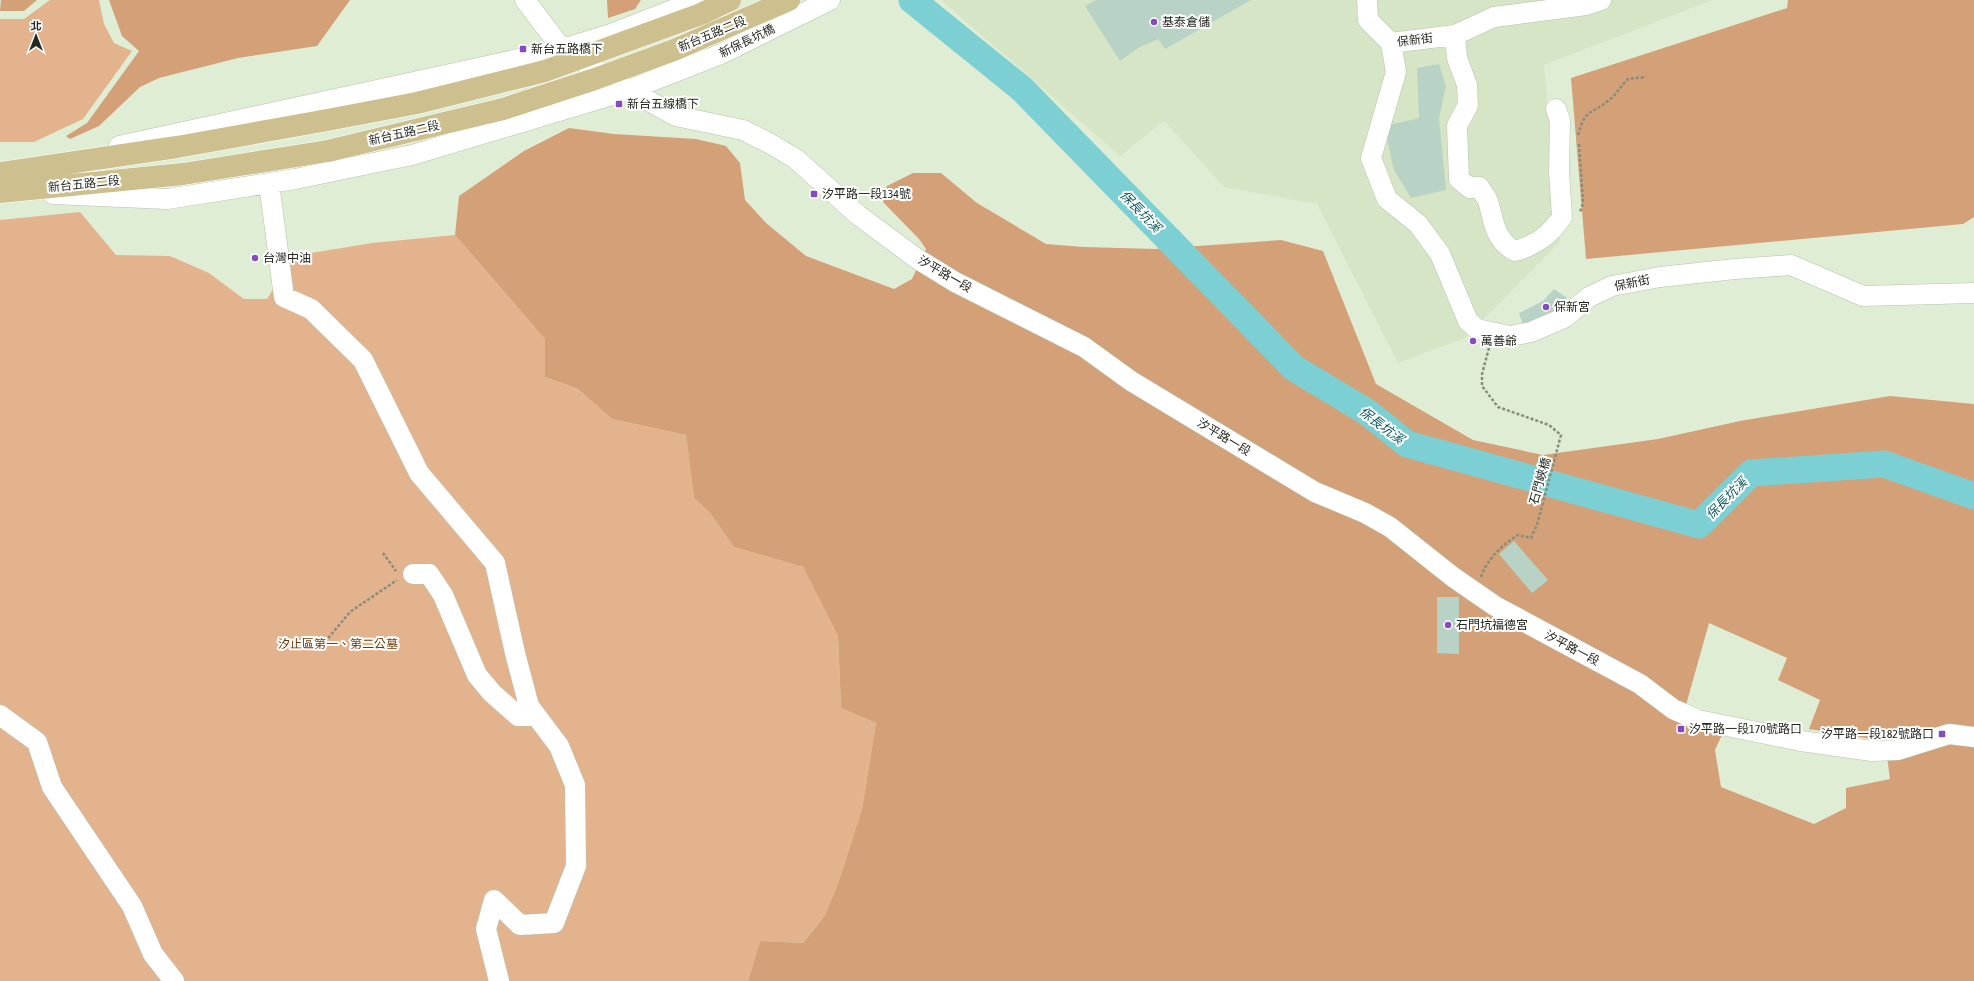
<svg xmlns="http://www.w3.org/2000/svg" width="1974" height="981" font-family="'Asap Condensed','Noto Sans TC',sans-serif">
<rect width="100%" height="100%" fill="#e0edd5"/>
<path fill="#d5e5c6" d="M 941,0 L 1713,0 L 1544,65 L 1560,242 L 1465,338 L 1398,363 L 1317,204 L 1224,187 L 1164,121 L 1120,156 Z"/>
<path fill="#e3b38e" d="M 50,0 L 99,0 L 104,24 L 114,43 L 132,51 L 83,119 L 34,142 L 0,142 L 0,19 L 24,19 Z
M 80,212 L 116,255 L 170,256 L 209,273 L 244,299 L 267,299 L 293,256 L 372,243 L 455,235 L 545,339 L 545,377 L 578,389 L 612,419 L 686,435 L 694,498 L 710,513 L 734,547 L 803,567 L 838,636 L 841,708 L 876,723 L 862,809 L 838,884 L 824,917 L 803,943 L 760,941 L 748,981 L 0,981 L 0,220 Z"/>
<path fill="#d3a078" fill-rule="evenodd" d="M 1,0 L 37,0 L 24,11 L 0,11 Z
M 109,0 L 350,0 L 317,46 L 238,58 L 159,78 L 140,87 L 99,126 L 70,139 L 66,136 L 87,123 L 139,51 L 122,36 Z
M 607,0 L 641,0 L 635,9 L 608,18 Z
M 1788,0 L 1974,0 L 1974,217 L 1963,224 L 1586,259 L 1571,78 L 1787,8 Z
M 569,128 L 614,134 L 696,139 L 726,146 L 740,163 L 745,200 L 766,223 L 806,256 L 894,289 L 912,279 L 926,249 L 919,239 L 883,202 L 887,186 L 913,173 L 941,173 L 977,203 L 1046,244 L 1084,247 L 1155,249 L 1281,240 L 1323,251 L 1376,384 L 1473,440 L 1543,455 L 1658,439 L 1740,421 L 1890,396 L 1974,404 L 1974,981 L 748,981 L 760,941 L 803,943 L 824,917 L 838,884 L 862,809 L 876,723 L 841,708 L 838,636 L 803,567 L 734,547 L 710,513 L 694,498 L 686,435 L 612,419 L 578,389 L 545,377 L 545,339 L 455,235 L 459,196 L 524,151 ZM 1709,623 L 1787,658 L 1778,680 L 1820,700 L 1809,729 L 1885,741 L 1890,779 L 1846,788 L 1846,808 L 1814,824 L 1721,787 L 1715,750 L 1729,720 L 1686,705 Z"/>
<g fill="none" stroke-linecap="round" stroke-linejoin="round">
<path stroke="#7ccfd3" stroke-width="27" d="M 912,0 L 1022,89 L 1294,368 L 1367,412 L 1407,444 L 1699,525 L 1751,473 L 1884,464 L 1974,496"/>
</g>
<path fill="#b8d3c5" d="M 1096,0 L 1251,0 L 1165,49 L 1158,39 L 1140,47 L 1120,61 L 1085,6 Z
M 1439,64 L 1446,86 L 1439,118 L 1446,190 L 1411,198 L 1394,170 L 1384,126 L 1419,118 L 1417,68 Z
M 1554,289 L 1567,298 L 1556,314 L 1524,328 L 1519,313 L 1543,301 Z
M 1471,337 L 1477,338 L 1475,346 L 1469,345 Z
M 1514,541 L 1548,580 L 1532,593 L 1499,554 Z
M 1437,597 L 1459,597 L 1459,654 L 1437,653 Z"/>
<g fill="none" stroke-linecap="round" stroke-linejoin="round">
<defs>
<path id="minor" d="M 525,0 L 562,49 L 629,90 L 676,116 L 743,130 L 769,143 L 796,159 L 858,215 L 916,258 L 955,282 L 1084,347 L 1131,381 L 1315,492 L 1365,513 L 1390,527 L 1453,577 L 1495,606 L 1640,684 L 1673,709 L 1698,720 L 1801,741 L 1872,751 L 1898,750 L 1949,734 L 1974,737
M 1367,0 L 1368,20 L 1391,43 L 1455,35 L 1494,17 L 1586,5 L 1601,0
M 1455,35 L 1457,58 L 1467,85 L 1468,105 L 1457,126 L 1459,179 L 1470,188 L 1479,187 C 1482,192 1486,196 1488,201 C 1494,221 1494,240 1515,251 C 1536,245 1550,235 1562,217 L 1559,171 L 1560,120 L 1556,109
M 1391,43 L 1396,72 L 1371,158 L 1387,199 L 1418,224 L 1440,254 L 1468,321 L 1477,329 L 1510,336 L 1531,332 L 1564,318 L 1589,297 L 1612,286 L 1660,277 L 1735,269 L 1791,265 L 1863,296 L 1974,293
M 119,146 L 492,65 L 562,49 L 611,34 L 698,0
M 269,183 L 284,297 L 311,309 L 363,360 L 419,473 L 495,563 L 515,653 L 529,706 L 559,746 L 575,785 L 576,866 L 554,923 L 520,925 L 494,900 L 486,929 L 499,981
M 53,194 L 167,199 L 295,179 L 412,155 L 629,90 L 721,54 L 830,0
M 413,574 L 429,574 L 443,595 L 477,675 L 492,693 L 518,716 L 536,716
M 0,715 L 37,742 L 52,787 L 132,906 L 153,954 L 174,981"/>
<path id="major" d="M 0,173 L 177,147 L 322,121
M 0,192 L 183,174 L 328,151"/>
</defs>
<use href="#minor" stroke="#b6c2ab" stroke-width="21"/>
<use href="#major" stroke="#fff" stroke-width="23"/>
<path stroke="#858d7d" stroke-width="2.5" stroke-dasharray="3 2" stroke-linecap="butt" d="M 1578,135 C 1586,107 1590,116 1609,100 C 1616,95 1621,86 1628,79 L 1646,77
M 1579,144 L 1583,203 L 1580,212
M 383,553 L 396,571
M 1481,577 C 1487,559 1503,544 1518,535 L 1531,538 L 1537,525 L 1561,435 L 1549,425 L 1498,407 L 1482,386 L 1482,374 L 1489,348
M 325,642 L 350,612 L 397,580"/>
<use href="#minor" stroke="#fff" stroke-width="20"/>
<use href="#major" stroke="#cdc08e" stroke-width="22"/>
<defs>
<path id="major-bridge" d="M 322,121 L 417,103 L 545,71 L 701,14 L 730,0
M 328,151 L 503,109 L 595,79 L 674,50 L 789,0"/>
</defs>
<use href="#major-bridge" stroke="#fff" stroke-width="23" stroke-linecap="butt"/>
<use href="#major-bridge" stroke="#cdc08e" stroke-width="22"/>
</g>
<g fill="#854bc2" stroke="#fff" stroke-width="1.5">
<circle cx="1154" cy="22" r="4"/>
<rect x="519" y="45" width="8" height="8" rx="2"/>
<rect x="615" y="100" width="8" height="8" rx="2"/>
<rect x="810" y="190" width="8" height="8" rx="2"/>
<circle cx="255" cy="258" r="4"/>
<circle cx="1546" cy="307" r="4"/>
<circle cx="1473" cy="341" r="4"/>
<circle cx="1448" cy="625" r="4"/>
<rect x="1677" y="725" width="8" height="8" rx="2"/>
<rect x="1938" y="730" width="8" height="8" rx="2"/>
</g>
<g text-anchor="middle" stroke-width="4" stroke-linejoin="round" paint-order="stroke">
<g font-size="12" fill="#24281f" stroke="#fff" text-anchor="start">
<text x="1162" y="26">基泰倉儲</text>
<text x="531" y="53">新台五路橋下</text>
<text x="627" y="108">新台五線橋下</text>
<text x="822" y="198">汐平路一段134號</text>
<text x="263" y="262">台灣中油</text>
<text x="1554" y="311">保新宮</text>
<text x="1481" y="345">萬善爺</text>
<text x="1456" y="629">石門坑福德宮</text>
<text x="1689" y="733">汐平路一段170號路口</text>
<text x="1934" y="738" text-anchor="end">汐平路一段182號路口</text>
</g>
<g font-size="12" fill="#24281f" stroke="#fff">
<text transform="translate(712 34) rotate(-23)" y="4">新台五路二段</text>
<text transform="translate(1415 40) rotate(-7)" y="4">保新街</text>
<text transform="translate(747 41) rotate(-26)" y="4">新保長坑橋</text>
<text transform="translate(404 133) rotate(-13)" y="4">新台五路二段</text>
<text transform="translate(84 184) rotate(-6)" y="4">新台五路二段</text>
<text transform="translate(945 274) rotate(30)" y="4">汐平路一段</text>
<text transform="translate(1632 283) rotate(-12)" y="4">保新街</text>
<text transform="translate(1224 437) rotate(31)" y="4">汐平路一段</text>
<text transform="translate(1540 481) rotate(-74)" y="4">石門峽橋</text>
<text transform="translate(1572 648) rotate(28)" y="4">汐平路一段</text>
</g>
<g font-size="12" fill="#693906" stroke="#fff">
<text x="338" y="648">汐止區第一、第二公墓</text>
</g>
<g font-size="13" font-style="italic" fill="#0a5659" stroke="#fff">
<text transform="translate(1141 211) rotate(46)" y="5">保長坑溪</text>
<text transform="translate(1382 425) rotate(37)" y="5">保長坑溪</text>
<text transform="translate(1726 498) rotate(-45)" y="5">保長坑溪</text>
</g>
</g>
<g transform="translate(36 36)" stroke="#ffffff" stroke-width="3" paint-order="stroke">
<path d="M0-3L7 15L0 10L-7 15Z" fill="#24281f"/>
<text y="-6" font-size="11" font-weight="bold" text-anchor="middle" fill="#24281f">北</text>
</g>
</svg>
